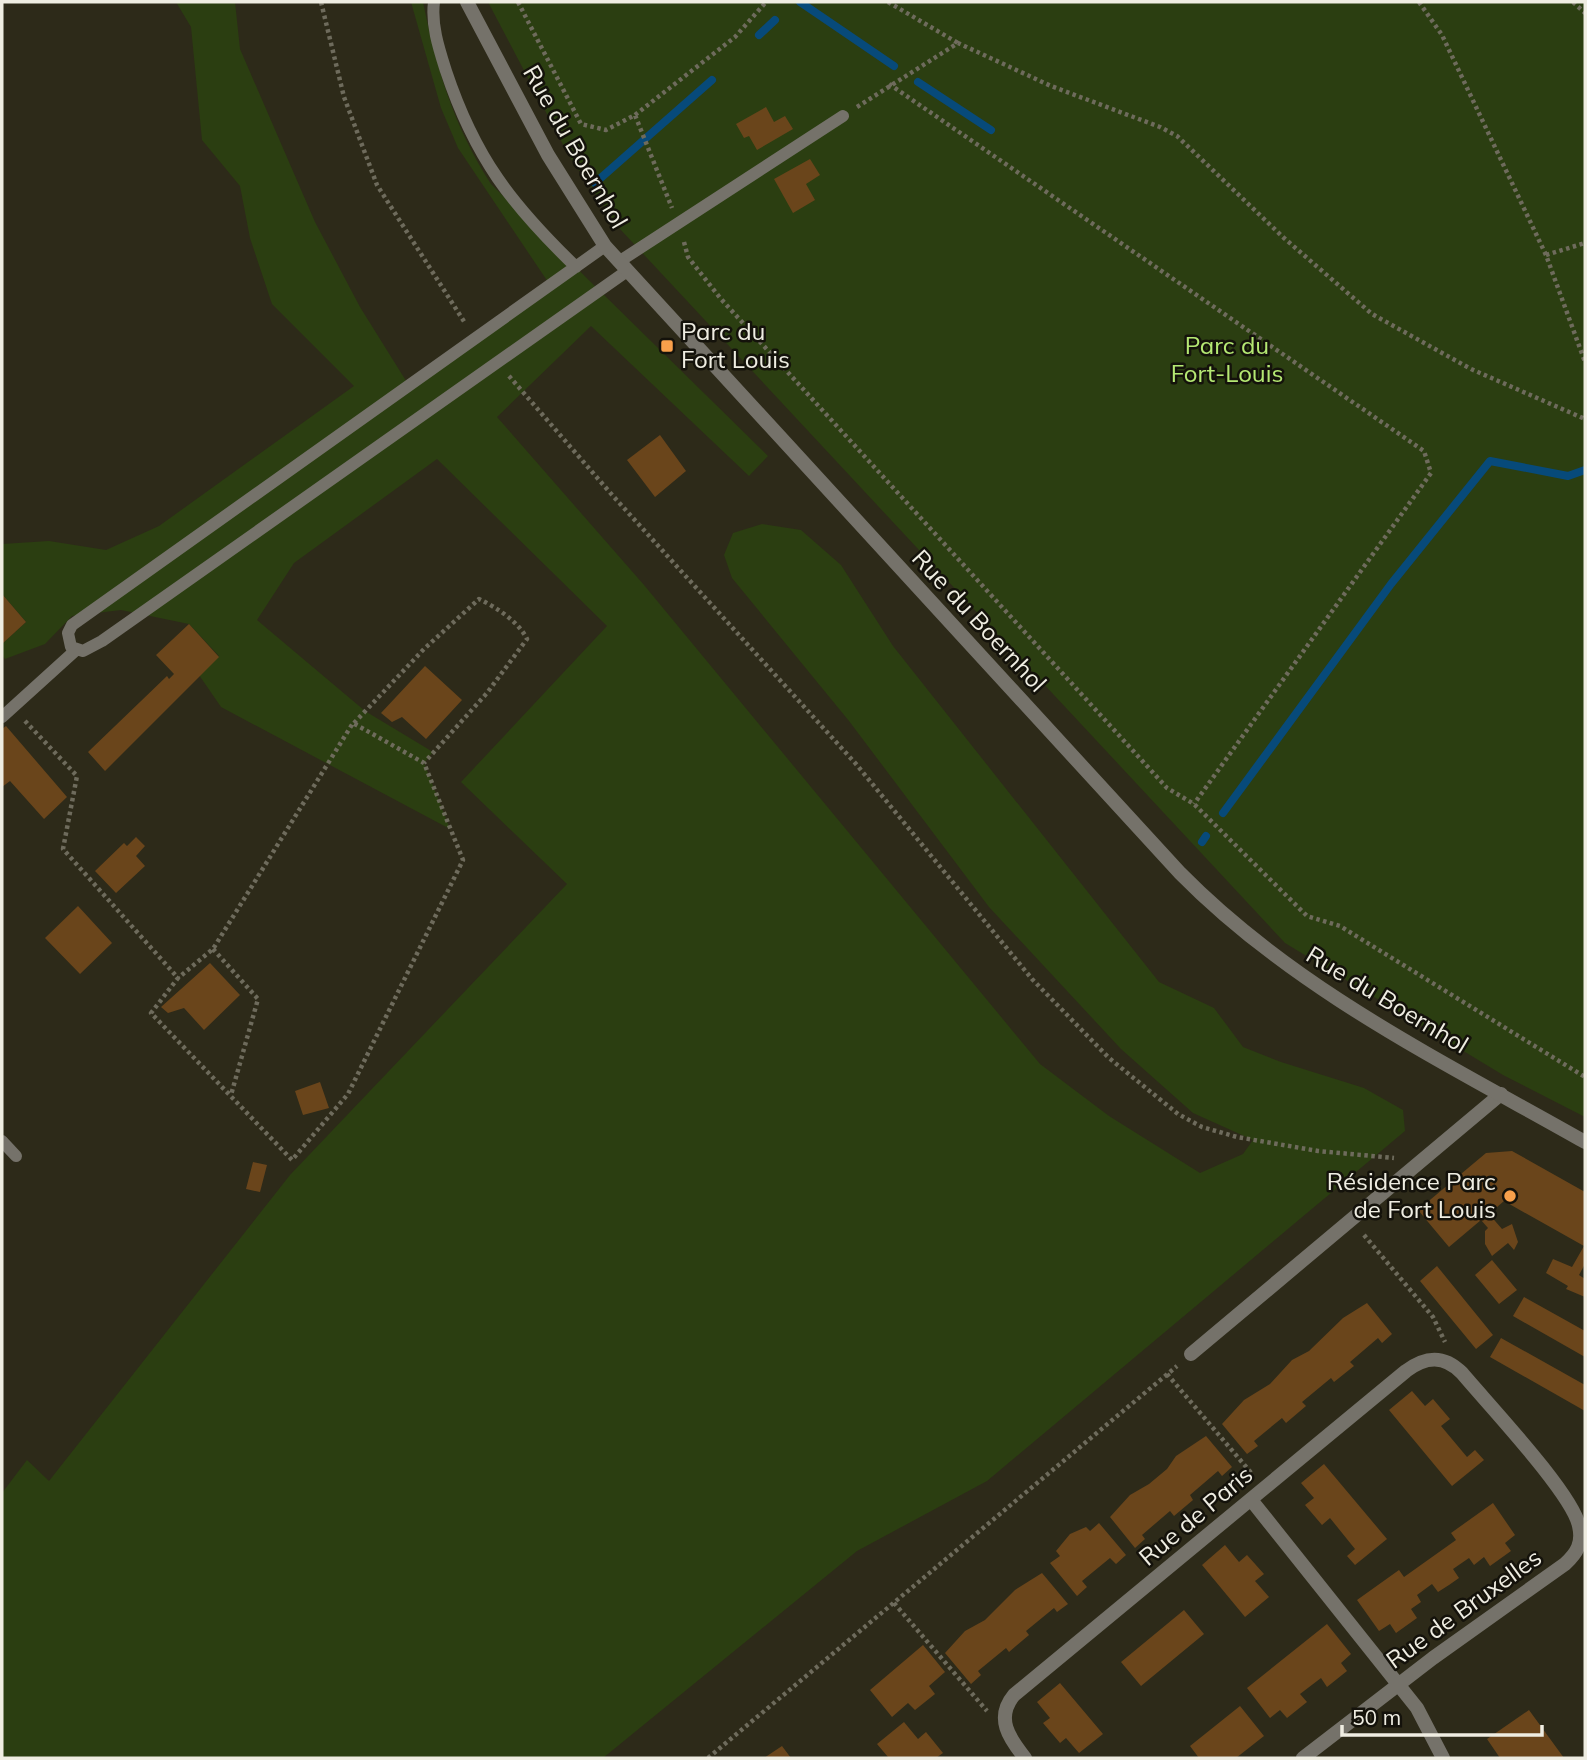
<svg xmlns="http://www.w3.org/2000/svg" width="1587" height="1760" font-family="Mulish,sans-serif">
<rect width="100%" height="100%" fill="#2d2a19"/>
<path fill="#2b3e11" d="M 176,2 L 235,2 L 240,49 L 315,222 L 360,307 L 408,384 L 550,285 L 458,148 L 441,108 L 411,2 L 423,2 C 437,69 453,125 491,184 L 768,456 L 749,476 L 591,326 L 497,417 L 644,585 L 1040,1064 L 1109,1116 L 1200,1173 L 1243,1154 L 1253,1140 L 1193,1113 L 1121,1049 L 989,907 L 849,721 L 732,578 L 724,555 L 733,533 L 762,524 L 801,530 L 841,565 L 893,646 L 1159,982 L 1214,1008 L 1243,1047 L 1281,1062 L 1364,1088 L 1403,1110 L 1405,1131 L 987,1481 L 857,1551 L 603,1758 L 2,1758 L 2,1493 L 27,1460 L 49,1481 L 290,1175 L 567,884 L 461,782 L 607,626 L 437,459 L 294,563 L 257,620 L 365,711 L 433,752 L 424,763 L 450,829 L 221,707 L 199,675 L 219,656 L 189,624 L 121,610 L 72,616 L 45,644 L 5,659 L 2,655 L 2,644 L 26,622 L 2,594 L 2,544 L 49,541 L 106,550 L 159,526 L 354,386 L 272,304 L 250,238 L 240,186 L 202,140 L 191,27 Z
M 488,2 L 1585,2 L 1585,1117 L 1503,1075 L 1285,943 L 620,229 L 569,156 Z"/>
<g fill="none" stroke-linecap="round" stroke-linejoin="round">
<path stroke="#074a7a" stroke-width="8" d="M 800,2 L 894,66
M 759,35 L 775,20
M 918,82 L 991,130
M 595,183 L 712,80
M 1223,813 L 1391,584 L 1490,461 L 1568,476 L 1585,470
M 1202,842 L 1206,836"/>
</g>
<path fill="#6a451b" d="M 766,107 L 774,122 L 785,116 L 793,129 L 757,150 L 749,136 L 744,138 L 736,124 Z
M 810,159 L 820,175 L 806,184 L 815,200 L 793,213 L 774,179 Z
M 660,435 L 686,471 L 655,497 L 627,460 Z
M 2,594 L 26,622 L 2,644 Z
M 189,624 L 219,657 L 105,771 L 88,752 L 167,676 L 169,679 L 174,674 L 156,655 Z
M 425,666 L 462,700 L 426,739 L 402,717 L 392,722 L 381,713 Z
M 6,726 L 67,797 L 44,819 L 10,781 L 2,787 L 2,729 Z
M 136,837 L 145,846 L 136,856 L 145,866 L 116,893 L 95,871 L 124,843 L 127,846 Z
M 78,906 L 112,943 L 80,974 L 45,938 Z
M 210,963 L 240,995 L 204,1030 L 184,1008 L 168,1013 L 161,1007 Z
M 320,1082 L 329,1108 L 303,1115 L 295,1091 Z
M 1512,1151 L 1585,1192 L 1585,1264 L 1579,1275 L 1585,1279 L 1585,1297 L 1566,1289 L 1568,1286 L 1546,1273 L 1553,1259 L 1572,1267 L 1584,1246 L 1504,1201 L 1489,1214 L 1502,1229 L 1512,1224 L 1518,1242 L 1514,1250 L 1508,1243 L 1492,1256 L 1485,1244 L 1485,1231 L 1488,1228 L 1481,1220 L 1449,1247 L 1418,1210 L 1486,1153 Z
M 253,1162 L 267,1165 L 260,1192 L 246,1189 Z
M 1492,1260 L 1517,1290 L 1499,1304 L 1475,1275 Z
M 1437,1266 L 1493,1335 L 1476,1349 L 1420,1281 Z
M 1524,1297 L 1585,1331 L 1585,1357 L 1513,1316 Z
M 1367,1303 L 1392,1334 L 1382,1343 L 1378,1338 L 1350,1362 L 1354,1366 L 1334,1382 L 1331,1378 L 1302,1402 L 1306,1406 L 1286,1423 L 1282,1418 L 1254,1441 L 1258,1446 L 1247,1454 L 1222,1424 L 1244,1400 L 1270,1384 L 1292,1360 L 1309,1351 L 1343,1318 Z
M 1501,1338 L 1585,1385 L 1585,1411 L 1490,1357 Z
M 1412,1391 L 1425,1406 L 1433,1399 L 1450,1419 L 1441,1426 L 1467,1457 L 1475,1450 L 1484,1460 L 1452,1486 L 1389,1410 Z
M 1206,1436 L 1232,1467 L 1222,1476 L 1218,1471 L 1190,1495 L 1193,1500 L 1174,1516 L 1170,1511 L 1142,1535 L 1145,1539 L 1135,1548 L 1110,1517 L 1130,1495 L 1149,1484 L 1167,1469 L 1176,1456 Z
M 1324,1464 L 1387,1539 L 1355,1565 L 1347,1556 L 1355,1549 L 1330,1518 L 1322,1525 L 1305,1505 L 1314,1498 L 1301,1483 Z
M 1493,1503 L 1515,1535 L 1505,1543 L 1511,1551 L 1490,1566 L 1484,1557 L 1474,1565 L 1469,1558 L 1453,1569 L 1459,1578 L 1449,1585 L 1438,1592 L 1432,1584 L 1417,1595 L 1421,1602 L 1411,1609 L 1417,1618 L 1396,1633 L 1390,1624 L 1379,1631 L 1357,1600 L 1399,1570 L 1404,1577 L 1456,1540 L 1451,1533 Z
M 1099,1523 L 1126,1555 L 1116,1564 L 1110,1558 L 1082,1581 L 1087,1587 L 1077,1596 L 1050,1563 L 1060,1556 L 1056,1551 L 1070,1534 L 1086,1527 L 1090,1531 Z
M 1225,1545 L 1239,1562 L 1247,1555 L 1264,1574 L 1255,1581 L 1269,1597 L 1245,1617 L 1202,1565 Z
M 1042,1573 L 1068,1604 L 1057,1612 L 1054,1608 L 1026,1631 L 1029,1635 L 1009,1652 L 1006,1648 L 978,1671 L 981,1675 L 971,1684 L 945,1653 L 965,1631 L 985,1620 L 1015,1590 Z
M 1184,1610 L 1204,1634 L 1141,1686 L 1121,1662 Z
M 1327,1624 L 1351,1654 L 1341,1663 L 1347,1671 L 1327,1687 L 1321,1678 L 1300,1694 L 1307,1702 L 1287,1718 L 1280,1710 L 1270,1718 L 1247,1688 Z
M 923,1645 L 945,1672 L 929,1686 L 935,1694 L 915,1710 L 908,1703 L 892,1717 L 870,1690 Z
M 1060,1683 L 1103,1734 L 1079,1753 L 1066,1738 L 1060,1743 L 1043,1723 L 1050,1718 L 1037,1702 Z
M 1240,1706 L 1264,1736 L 1236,1758 L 1199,1758 L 1190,1746 Z
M 1529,1710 L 1564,1758 L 1500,1758 L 1487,1739 Z
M 904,1722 L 918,1739 L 926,1732 L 943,1753 L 936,1758 L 888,1757 L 877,1744 Z
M 782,1746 L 791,1758 L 764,1758 Z"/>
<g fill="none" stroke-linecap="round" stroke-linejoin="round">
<path stroke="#6e6b5c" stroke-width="4.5" stroke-dasharray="3.5 3.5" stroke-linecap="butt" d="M 321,2 L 344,97 L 377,185 L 465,323
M 518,2 L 581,124 L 606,130 L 635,115 L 672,208
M 888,2 L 958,43
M 1419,2 L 1442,35 L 1546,255 L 1585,362
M 1573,2 L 1585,13
M 889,84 L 1424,451 L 1431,473 L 1194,804
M 857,107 L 958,43 L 1051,86 L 1160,127 L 1177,136 L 1284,238 L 1372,314 L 1471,369 L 1585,419
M 635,115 L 735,37 L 766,2
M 684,242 L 688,257 L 721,299 L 1167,788 L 1194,804 L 1307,916 L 1340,926 L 1585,1077
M 1546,255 L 1585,243
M 509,376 L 613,496 L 856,764 L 1032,979 L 1109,1058 L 1178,1114 L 1202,1127 L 1237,1137 L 1318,1151 L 1394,1158
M 25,721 L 77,776 L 63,849 L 178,978 L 151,1013 L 292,1160 L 348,1094 L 463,860 L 424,763 L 353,723 L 213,949 L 178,978
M 354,723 L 424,649 L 479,599 C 496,607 519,622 527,639 L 487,693 L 424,763
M 213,949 L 258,999 L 231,1095
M 1364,1235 L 1433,1317 L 1445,1342
M 1167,1374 L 1253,1475
M 894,1603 L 987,1711
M 708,1758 L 1177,1366"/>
<path stroke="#75726a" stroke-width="12" d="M 434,2 C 431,25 439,49 446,71 C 475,158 511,204 576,267
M 605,246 L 72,625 L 68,633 L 71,647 L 83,651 L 102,641 L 627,271
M 620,261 L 843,116
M 2,717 L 76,650
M 2,1141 L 16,1156"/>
<path stroke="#75726a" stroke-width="14" d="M 1191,1354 L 1501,1094
M 1252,1501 L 1417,1708 L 1443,1758
M 1025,1758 C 1009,1738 995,1718 1014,1695 L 1406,1371 C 1426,1356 1444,1355 1462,1373 C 1487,1403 1573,1494 1579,1526 C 1583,1543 1577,1553 1565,1564 L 1433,1658 L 1303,1758"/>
<path stroke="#75726a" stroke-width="14" d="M 467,2 L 548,155 L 605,246 L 1180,873 C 1295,990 1444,1062 1585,1142"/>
</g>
<g fill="#f8a04b" stroke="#14120b" stroke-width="2.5">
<rect x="660" y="339" width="14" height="14" rx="3.5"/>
<circle cx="1510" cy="1196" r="7"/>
</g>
<g text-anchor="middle" stroke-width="5" stroke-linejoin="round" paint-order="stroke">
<g font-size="24" fill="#efede2" stroke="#14120b">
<text transform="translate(575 147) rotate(60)" y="8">Rue du Boernhol</text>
<text transform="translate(979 621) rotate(47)" y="8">Rue du Boernhol</text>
<text transform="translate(1387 1000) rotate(31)" y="8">Rue du Boernhol</text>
<text transform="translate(1196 1516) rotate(-40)" y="8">Rue de Paris</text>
<text transform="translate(1464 1609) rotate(-36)" y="8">Rue de Bruxelles</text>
</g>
<g font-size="24" fill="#efede2" stroke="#14120b" text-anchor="start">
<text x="681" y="340">Parc du<tspan x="681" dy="28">Fort Louis</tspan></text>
<text x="1496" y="1190" text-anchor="end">Résidence Parc<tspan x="1496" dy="28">de Fort Louis</tspan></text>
</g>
<g font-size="24" fill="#b5e873" stroke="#14120b">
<text x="1227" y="354">Parc du<tspan x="1227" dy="28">Fort-Louis</tspan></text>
</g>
</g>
<rect width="1587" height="1760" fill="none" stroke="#efede2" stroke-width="7"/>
<path d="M1342 1725v10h200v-10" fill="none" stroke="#efede2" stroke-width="3.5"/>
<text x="1352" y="1725" font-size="21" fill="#efede2" stroke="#14120b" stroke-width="5" paint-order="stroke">50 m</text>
</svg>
